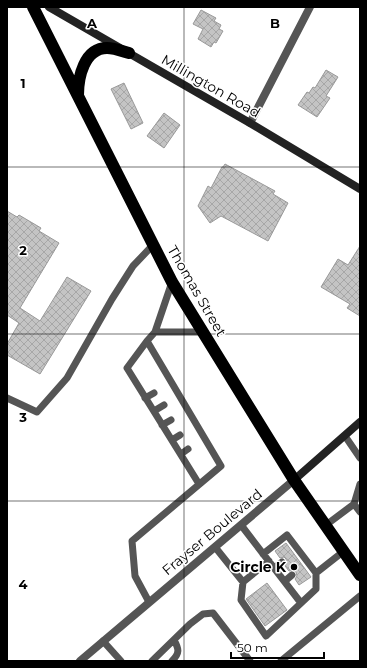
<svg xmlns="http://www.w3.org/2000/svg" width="367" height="668" font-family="Montserrat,sans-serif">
<defs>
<pattern id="building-cross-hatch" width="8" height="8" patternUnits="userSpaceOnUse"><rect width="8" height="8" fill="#c4c4c4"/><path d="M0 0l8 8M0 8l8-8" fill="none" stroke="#a7a7a7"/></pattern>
</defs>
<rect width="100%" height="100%" fill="#fff"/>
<path fill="url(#building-cross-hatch)" stroke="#999" d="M 201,10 L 216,18 L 214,21 L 221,25 L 219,29 L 223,31 L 216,43 L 214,42 L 211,47 L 198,39 L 203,29 L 193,24 Z
M 326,70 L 338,77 L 326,96 L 330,98 L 317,117 L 298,105 L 307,92 L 309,93 L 313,87 L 315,88 Z
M 124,83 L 143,123 L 131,129 L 111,89 Z
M 164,113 L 180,125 L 164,148 L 147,136 Z
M 225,164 L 275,191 L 273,194 L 288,203 L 268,241 L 221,216 L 210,223 L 198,206 L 208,186 L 211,188 L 222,167 L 223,167 Z
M 7,211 L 17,217 L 19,215 L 41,228 L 39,231 L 59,243 L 20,308 L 40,321 L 67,277 L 91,291 L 40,374 L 7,355 L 7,344 L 19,323 L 7,315 Z
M 360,246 L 360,316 L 347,308 L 350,304 L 321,287 L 338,259 L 348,265 Z
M 286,543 L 311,577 L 299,585 L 295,579 L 297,576 L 296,572 L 293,570 L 289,571 L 285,566 L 287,562 L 286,559 L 284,557 L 280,558 L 275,551 Z
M 267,583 L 287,610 L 265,626 L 246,599 Z"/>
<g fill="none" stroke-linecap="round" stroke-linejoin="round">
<path stroke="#555" stroke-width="7" d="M 155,332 L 203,332
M 147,341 L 127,368 L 199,484
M 7,398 L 37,412 L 67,378 L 112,299 L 133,266 L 153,245
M 145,398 L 154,393
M 154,411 L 164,405
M 162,425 L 171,420
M 345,436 L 360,458
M 172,440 L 180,435
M 181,454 L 188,449
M 354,504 L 360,484
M 241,525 L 301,603
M 326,525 L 354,504 L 360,512
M 215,547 L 243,582 L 241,600 L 266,636 L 316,589 L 316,573 L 344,551
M 263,554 L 287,535 L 316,573
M 274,568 L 282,562
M 285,581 L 292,575
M 243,582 L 269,561
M 149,602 L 135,576 L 132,541 L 221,466 L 147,341 L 155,332 L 172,282
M 103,641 L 121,661
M 152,661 L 190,624 L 203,614 L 213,613 L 250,661
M 172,661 C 180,653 179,649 174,640
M 281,661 L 360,596"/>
<path stroke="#555" stroke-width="8" d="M 250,123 L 310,7
M 80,661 L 294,480"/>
<path stroke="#222" stroke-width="8" d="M 49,7 L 250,123 L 360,189
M 294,480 L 360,422"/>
<path stroke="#000" stroke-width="12" d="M 33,7 L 172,282 L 294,480 L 360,575
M 78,95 C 78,78 84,48 107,48 C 114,48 122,51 129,53"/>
</g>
<path fill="none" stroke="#000" stroke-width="1" stroke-opacity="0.55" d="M 184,7 L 184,661M 7,167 L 360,167M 7,334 L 360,334M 7,501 L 360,501"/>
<circle fill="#000" stroke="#fff" stroke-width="1.5" cx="294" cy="567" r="4"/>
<g text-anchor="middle" stroke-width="3" stroke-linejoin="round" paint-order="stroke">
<g font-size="14" fill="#000" stroke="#fff">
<text transform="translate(211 86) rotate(30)" y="5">Millington Road</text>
<text transform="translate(197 291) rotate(60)" y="5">Thomas Street</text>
<text transform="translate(212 532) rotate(-40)" y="5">Frayser Boulevard</text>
</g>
<g font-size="14" font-weight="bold" fill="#000" stroke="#fff" text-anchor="end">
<text x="286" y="572">Circle K</text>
</g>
</g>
<g font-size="13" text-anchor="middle" font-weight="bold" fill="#000" stroke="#fff" stroke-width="3" stroke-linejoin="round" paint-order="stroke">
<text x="92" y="28">A</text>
<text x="275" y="28">B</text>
<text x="23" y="88">1</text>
<text x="23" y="255">2</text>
<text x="23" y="422">3</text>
<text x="23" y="589">4</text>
</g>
<rect width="367" height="668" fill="none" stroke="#000000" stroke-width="16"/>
<path d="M231 652v6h93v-6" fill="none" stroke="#000000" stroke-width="2"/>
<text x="237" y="652" font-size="12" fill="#000000" stroke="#ffffff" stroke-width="3" paint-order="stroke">50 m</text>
</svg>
